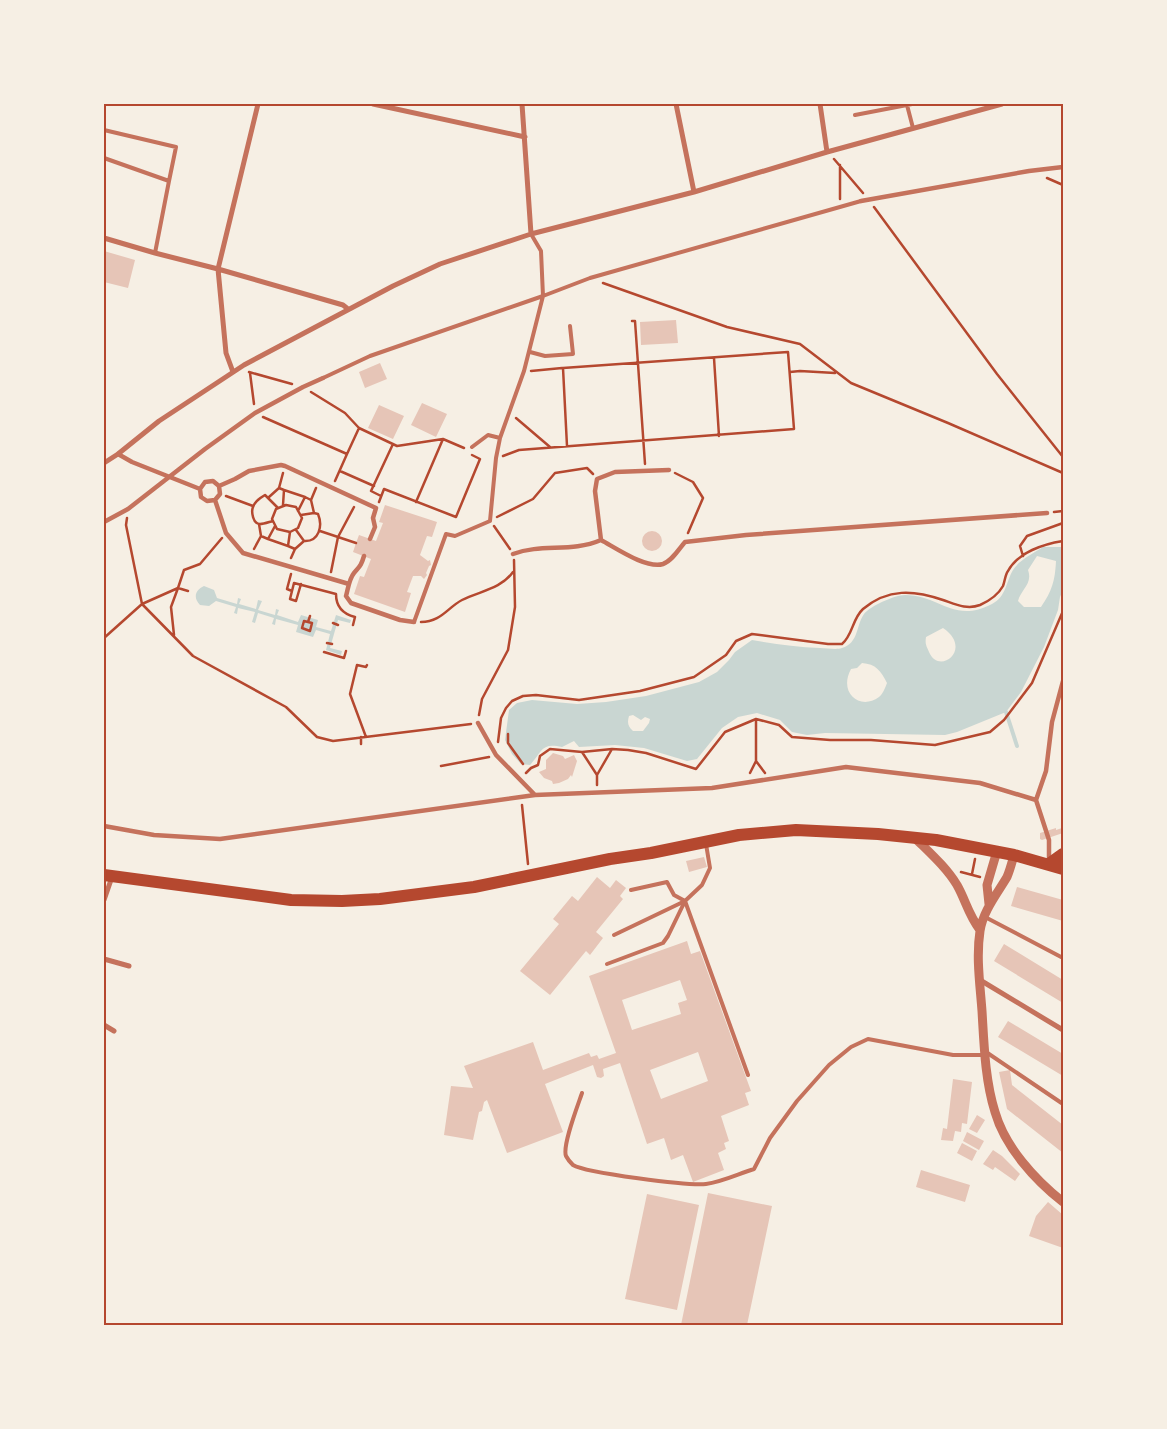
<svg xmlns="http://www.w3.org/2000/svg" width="1167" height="1429" font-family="Figtree,sans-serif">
<rect width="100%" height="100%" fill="#f6efe4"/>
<path fill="#c9d6d2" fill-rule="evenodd" d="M 1043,547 L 1063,547 L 1063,590 L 1060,597 L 1058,610 L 1044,647 L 1021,692 L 1006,712 L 957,732 L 945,735 L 825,733 L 807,735 L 792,732 L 780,720 L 757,713 L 738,717 L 722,728 L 697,759 L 687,761 L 644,748 L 615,745 L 579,747 L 574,741 L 562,747 C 541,742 542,752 530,765 L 521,764 L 512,754 L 505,740 L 509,710 L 517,703 L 532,700 L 577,704 L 606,702 L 646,696 L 699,682 L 717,672 L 729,660 L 735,652 L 752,640 C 775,644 797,647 820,648 C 827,648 836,650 842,648 C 859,643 856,625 864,614 C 870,606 895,595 905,595 C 940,595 953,624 992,604 C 1006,597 1006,582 1013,570 C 1019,560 1034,553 1043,547 ZM 1037,556 L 1056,561 C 1055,581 1052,591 1041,607 L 1024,607 L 1018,601 C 1021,589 1033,584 1028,570 ZM 943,628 C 974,649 939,676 929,652 C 926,645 925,644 926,637 ZM 862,663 C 876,664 881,671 887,683 C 885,688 883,694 879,697 C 860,711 838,693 851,669 L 857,668 ZM 633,715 L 641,720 L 645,717 L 650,719 L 649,723 L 643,731 L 633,731 C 628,726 627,723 629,716 Z
M 204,586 L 214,590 L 217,598 L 237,604 L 238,598 L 241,599 L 239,604 L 256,609 L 258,600 L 262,601 L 258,610 L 275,615 L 276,609 L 279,610 L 277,615 L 298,622 L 301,615 L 318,620 L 316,627 L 331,631 L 336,615 L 351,620 L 350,623 L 338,620 L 330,648 L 342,651 L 341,655 L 326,650 L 330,634 L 316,630 L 313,637 L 296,632 L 298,625 L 276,619 L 275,625 L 272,624 L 274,618 L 258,613 L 255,623 L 252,622 L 255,612 L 238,608 L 237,614 L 234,613 L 236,607 L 216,601 L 209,606 L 200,605 C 193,598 195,590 204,586 Z"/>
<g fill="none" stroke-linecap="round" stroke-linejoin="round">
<path stroke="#c9d6d2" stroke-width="4" d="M 1006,712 L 1017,746"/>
</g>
<path fill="#e6c5b7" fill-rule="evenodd" d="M 104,251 L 135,260 L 128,288 L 104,282 Z
M 676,320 L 678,343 L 641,345 L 640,322 Z
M 380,363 L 387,379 L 365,388 L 359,372 Z
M 422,403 L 447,414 L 436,437 L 411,425 Z
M 379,405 L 404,416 L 393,439 L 368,428 Z
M 385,505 L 437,522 L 432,537 L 427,536 L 420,555 L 428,561 L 430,560 L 431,565 L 429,566 L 426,573 L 427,575 L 424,579 L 421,576 L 413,576 L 407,592 L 411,593 L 405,612 L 354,594 L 360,576 L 364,577 L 371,559 L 353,552 L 356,543 L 359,535 L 376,541 L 383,523 L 379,522 Z
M642 541a10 10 0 1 1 20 0a10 10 0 1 1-20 0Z
M 553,753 L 563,756 L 565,759 L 574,755 L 577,761 L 572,777 L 571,775 L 568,779 L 559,783 L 553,784 L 552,781 L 544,778 L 539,772 L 546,769 L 546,760 Z
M 1056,828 L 1056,830 L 1062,828 L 1063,833 L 1042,840 L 1040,839 L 1040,833 Z
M 704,857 L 707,867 L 689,872 L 686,861 Z
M 597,877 L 610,888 L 616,880 L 626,888 L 620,896 L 623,899 L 596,932 L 603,938 L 590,955 L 586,951 L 550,995 L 520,971 L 559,924 L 553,919 L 572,896 L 578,901 Z
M 1017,887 L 1063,900 L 1063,921 L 1011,906 Z
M 687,941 L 691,954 L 700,951 L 751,1091 L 745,1093 L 749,1105 L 721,1116 L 729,1141 L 724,1143 L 726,1149 L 718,1153 L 724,1170 L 693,1182 L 683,1155 L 671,1160 L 664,1138 L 647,1144 L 620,1063 L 603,1069 L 604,1076 L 601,1078 L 597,1077 L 593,1065 L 545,1084 L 563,1132 L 507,1153 L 487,1100 L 484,1102 L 482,1111 L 479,1112 L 473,1140 L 444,1135 L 451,1086 L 473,1088 L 464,1066 L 533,1042 L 543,1070 L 589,1053 L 591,1057 L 597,1055 L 599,1059 L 616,1053 L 589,976 ZM 680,980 L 687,1000 L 678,1003 L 681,1014 L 632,1030 L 622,1000 ZM 698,1052 L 708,1081 L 661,1099 L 650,1070 Z
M 1004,944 L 1063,980 L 1063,1003 L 994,961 Z
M 1008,1021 L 1063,1054 L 1063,1076 L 998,1037 Z
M 1010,1070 L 1012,1085 L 1063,1125 L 1063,1153 L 1007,1109 L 999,1072 Z
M 953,1079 L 972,1082 L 967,1124 L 962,1123 L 961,1132 L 955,1131 L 953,1141 L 941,1140 L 943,1128 L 947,1129 Z
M 977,1115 L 985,1120 L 977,1133 L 969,1129 Z
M 967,1132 L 984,1141 L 979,1150 L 963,1141 Z
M 962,1143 L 977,1151 L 972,1161 L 957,1153 Z
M 993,1150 L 1002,1156 L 1020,1174 L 1015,1181 L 995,1167 L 993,1170 L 983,1164 Z
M 921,1170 L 970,1185 L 965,1202 L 916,1187 Z
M 708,1193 L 772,1206 L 747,1325 L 681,1325 Z
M 647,1194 L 699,1205 L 677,1310 L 625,1299 Z
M 1048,1202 L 1063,1215 L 1063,1248 L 1029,1236 L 1036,1216 Z"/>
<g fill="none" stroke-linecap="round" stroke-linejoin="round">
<path stroke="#b5482f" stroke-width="2.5" d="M 834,159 L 863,193
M 1047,178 L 1063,185
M 840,199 L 840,165
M 874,207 L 997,374 L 1063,457
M 603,283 L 727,327 L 800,344 L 851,383 L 948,423 L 1063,473
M 632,321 L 635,321 L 645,464
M 714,358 L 719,436
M 531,371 L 562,368
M 249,372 L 292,384
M 790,372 L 800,371 L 835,373
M 250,373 L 254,404
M 311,392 L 345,413 L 359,428 L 397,446 L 443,439 L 464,448
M 263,417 L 347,454 L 335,481
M 516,418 L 550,447
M 347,454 L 359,428
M 503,456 L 519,450 L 794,429 L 788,352 L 563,368 L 567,446
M 340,471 L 374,486
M 675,473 L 693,482 L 703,498 L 688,533
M 284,490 L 305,497
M 226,496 L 253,506
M 381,496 L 371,491 L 393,444
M 269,497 L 279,488
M 1063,500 L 1063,509
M 379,502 L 384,489 L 456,517 L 480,459 L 472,455
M 416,502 L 443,439
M 283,505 L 284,490 L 279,488 L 283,473
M 298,511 L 305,497 L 311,500
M 1054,512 L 1063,511
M 314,513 L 311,500 L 316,488
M 497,517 L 533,499 L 555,473 L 587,468 L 593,474
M 127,518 L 126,525 L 142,604 L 193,656 L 286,707 L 317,737 L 333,741 L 471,724
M 273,521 C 269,522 264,524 260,524 C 253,524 251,512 253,507 C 255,501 260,498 265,495 L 278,508
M 259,524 L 261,536
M 494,526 L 510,549
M 296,530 L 304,541 C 319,542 323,526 318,514 L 314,513 L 301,515
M 320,531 L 356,543
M 290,532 L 277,529 L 272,519 L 276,509 L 286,505 L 296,507 L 302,518 L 298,528 L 290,532 L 288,546 L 295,549 L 291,558
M 268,539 L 288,546
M 254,549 L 261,536 L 268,539 L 275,526
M 295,549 L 304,541
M 1023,556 L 1020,546 L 1027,536 L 1063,523
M 331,572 L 338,537 L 354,507
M 291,574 L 287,589 L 292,591
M 301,584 L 296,601 L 290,599 L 294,583 L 336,594 C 336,607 343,614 355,617 L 353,625
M 188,591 L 178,588 L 184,570 L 200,564 L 222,538
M 304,621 L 312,623 L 310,631 L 302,628 Z
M 308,622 L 310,616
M 421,622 C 441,622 447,608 462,600 C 480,591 501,589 513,572
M 333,623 L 338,625
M 104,638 L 142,604 L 178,588 L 171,607 L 174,635
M 327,643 L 332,644
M 324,652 L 344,658 L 346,651
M 479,715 L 482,699 L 508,650 L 515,607 L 514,560
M 756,719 L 756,761 L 765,773
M 508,734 L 508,743 L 523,764
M 361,737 L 361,744
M 366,737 L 350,694 L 357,665 L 366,667 L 367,665
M 498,742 L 501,718 L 506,708 L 512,701 L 523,696 L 536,695 L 579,700 L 640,691 L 694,677 L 726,655 L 736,641 L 752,634 L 828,644 L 842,644 C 853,635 852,619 863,609 C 888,588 914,590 943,600 C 955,604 967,610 980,605 C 989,601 998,595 1003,586 C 1005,581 1005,575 1008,571 C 1018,552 1044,544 1063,541
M 582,752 L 597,775 L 597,785
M 441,766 L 489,757
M 526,773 L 531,768 L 538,765 L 540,756 L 550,749 L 582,752 L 612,749 L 628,750 L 646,753 L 696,769 L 725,732 L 756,719 L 779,725 L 792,737 L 830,740 L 871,740 L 935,745 L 990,732 L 1004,720 L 1032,683 L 1063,611
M 750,773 L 756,761
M 597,775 L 612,749
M 522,805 L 528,864
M 961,872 L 980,877
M 972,874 L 975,859"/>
<path stroke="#c5725c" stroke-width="4" d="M 912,104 L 907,105 L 913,128
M 855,115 L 907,105
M 104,130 L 176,147 L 169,181
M 104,158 L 169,181 L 155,253
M 530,352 L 545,356 L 573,354 L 570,326
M 323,378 L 370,356 L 543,296 L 590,278 L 861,201
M 472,447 L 488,435 L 500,438
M 414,622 L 446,534 L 455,536 L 490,521 L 496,458 L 500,438 L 524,371 L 543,296 L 541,251 L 531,234
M 706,844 L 710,868 L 702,885 L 685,901 L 748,1075
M 631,890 L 667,882 L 674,895 L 685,901
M 985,917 L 1063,958
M 614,935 L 685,901
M 607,964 L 663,943 L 668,936 L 685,901
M 986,1052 L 1063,1104
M 582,1093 C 578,1105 562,1146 566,1156 C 567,1158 571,1163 573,1165 C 586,1173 689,1186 706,1184 C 722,1182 738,1174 754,1169 L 770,1138 L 797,1101 L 829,1065 L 851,1047 L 868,1039 L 953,1055 L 985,1055"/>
<path stroke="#c5725c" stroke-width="4.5" d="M 861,201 L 1029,171 L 1063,167
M 118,454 L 132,462 L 200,489 L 205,482 L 213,481 L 219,486 L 220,494 L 215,500 L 207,501 L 201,497 L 200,489
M 219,486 L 235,479 L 249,471 L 281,465 L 285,466 L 376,508 L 373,518 L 375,527 L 370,539
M 215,500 L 226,533 L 243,553 L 349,584
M 104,522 L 128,509 L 205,449 L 255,413 L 303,387 L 323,378
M 601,540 L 595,491 L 597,479 L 615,472 L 669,470
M 513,554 C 542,543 571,553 601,540 C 616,548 646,569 663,564 C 672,561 679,549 685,542 L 746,535 L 1047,513
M 364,556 C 361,566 360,566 354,573 C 349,579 348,589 346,596 L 351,603 L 400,620 L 414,622
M 478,723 L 496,755 L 535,795 L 712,788 L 846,767 L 980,783 L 1036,800 L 1049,840 L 1049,863
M 1036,800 L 1046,771 L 1052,722 L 1063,681
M 104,826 L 154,835 L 220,839 L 535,795"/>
<path stroke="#c5725c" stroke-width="5" d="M 373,104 L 525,137
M 522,104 L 531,234
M 676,104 L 694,192
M 820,104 L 827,152
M 104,238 L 155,253 L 218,269 L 343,305 L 348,309
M 233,372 L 226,353 L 218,269 L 258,104
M 104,463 L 118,454 L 159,421 L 244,365 L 393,286 L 440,264 L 531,234 L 694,192 L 827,152 L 1002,104
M 104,900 L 112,877
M 104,959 L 129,966
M 980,980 L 1063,1030
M 104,1025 L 114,1031"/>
<path stroke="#c5725c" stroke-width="9" d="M 915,838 C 930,853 946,867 957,885 C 966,901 968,914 980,930
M 1014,855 C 1012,862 1010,870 1007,877 C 997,894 983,911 980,931 C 976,957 980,984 982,1011 C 984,1044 985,1080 995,1112 C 1005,1147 1035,1180 1063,1202
M 989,904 L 987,885 L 997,851"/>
<path stroke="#b5482f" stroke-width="12" d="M 1049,864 L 1063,854
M 104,875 L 291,900 L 342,901 L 380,899 L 474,887 L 610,859 L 651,853 L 739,835 L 796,830 L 878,834 L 936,840 L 1014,855 L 1063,869"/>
</g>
<rect width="1167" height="1429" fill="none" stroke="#f6efe4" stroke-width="210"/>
<rect x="105" y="105" width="957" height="1219" fill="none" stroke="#b5482f" stroke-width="2"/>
</svg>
